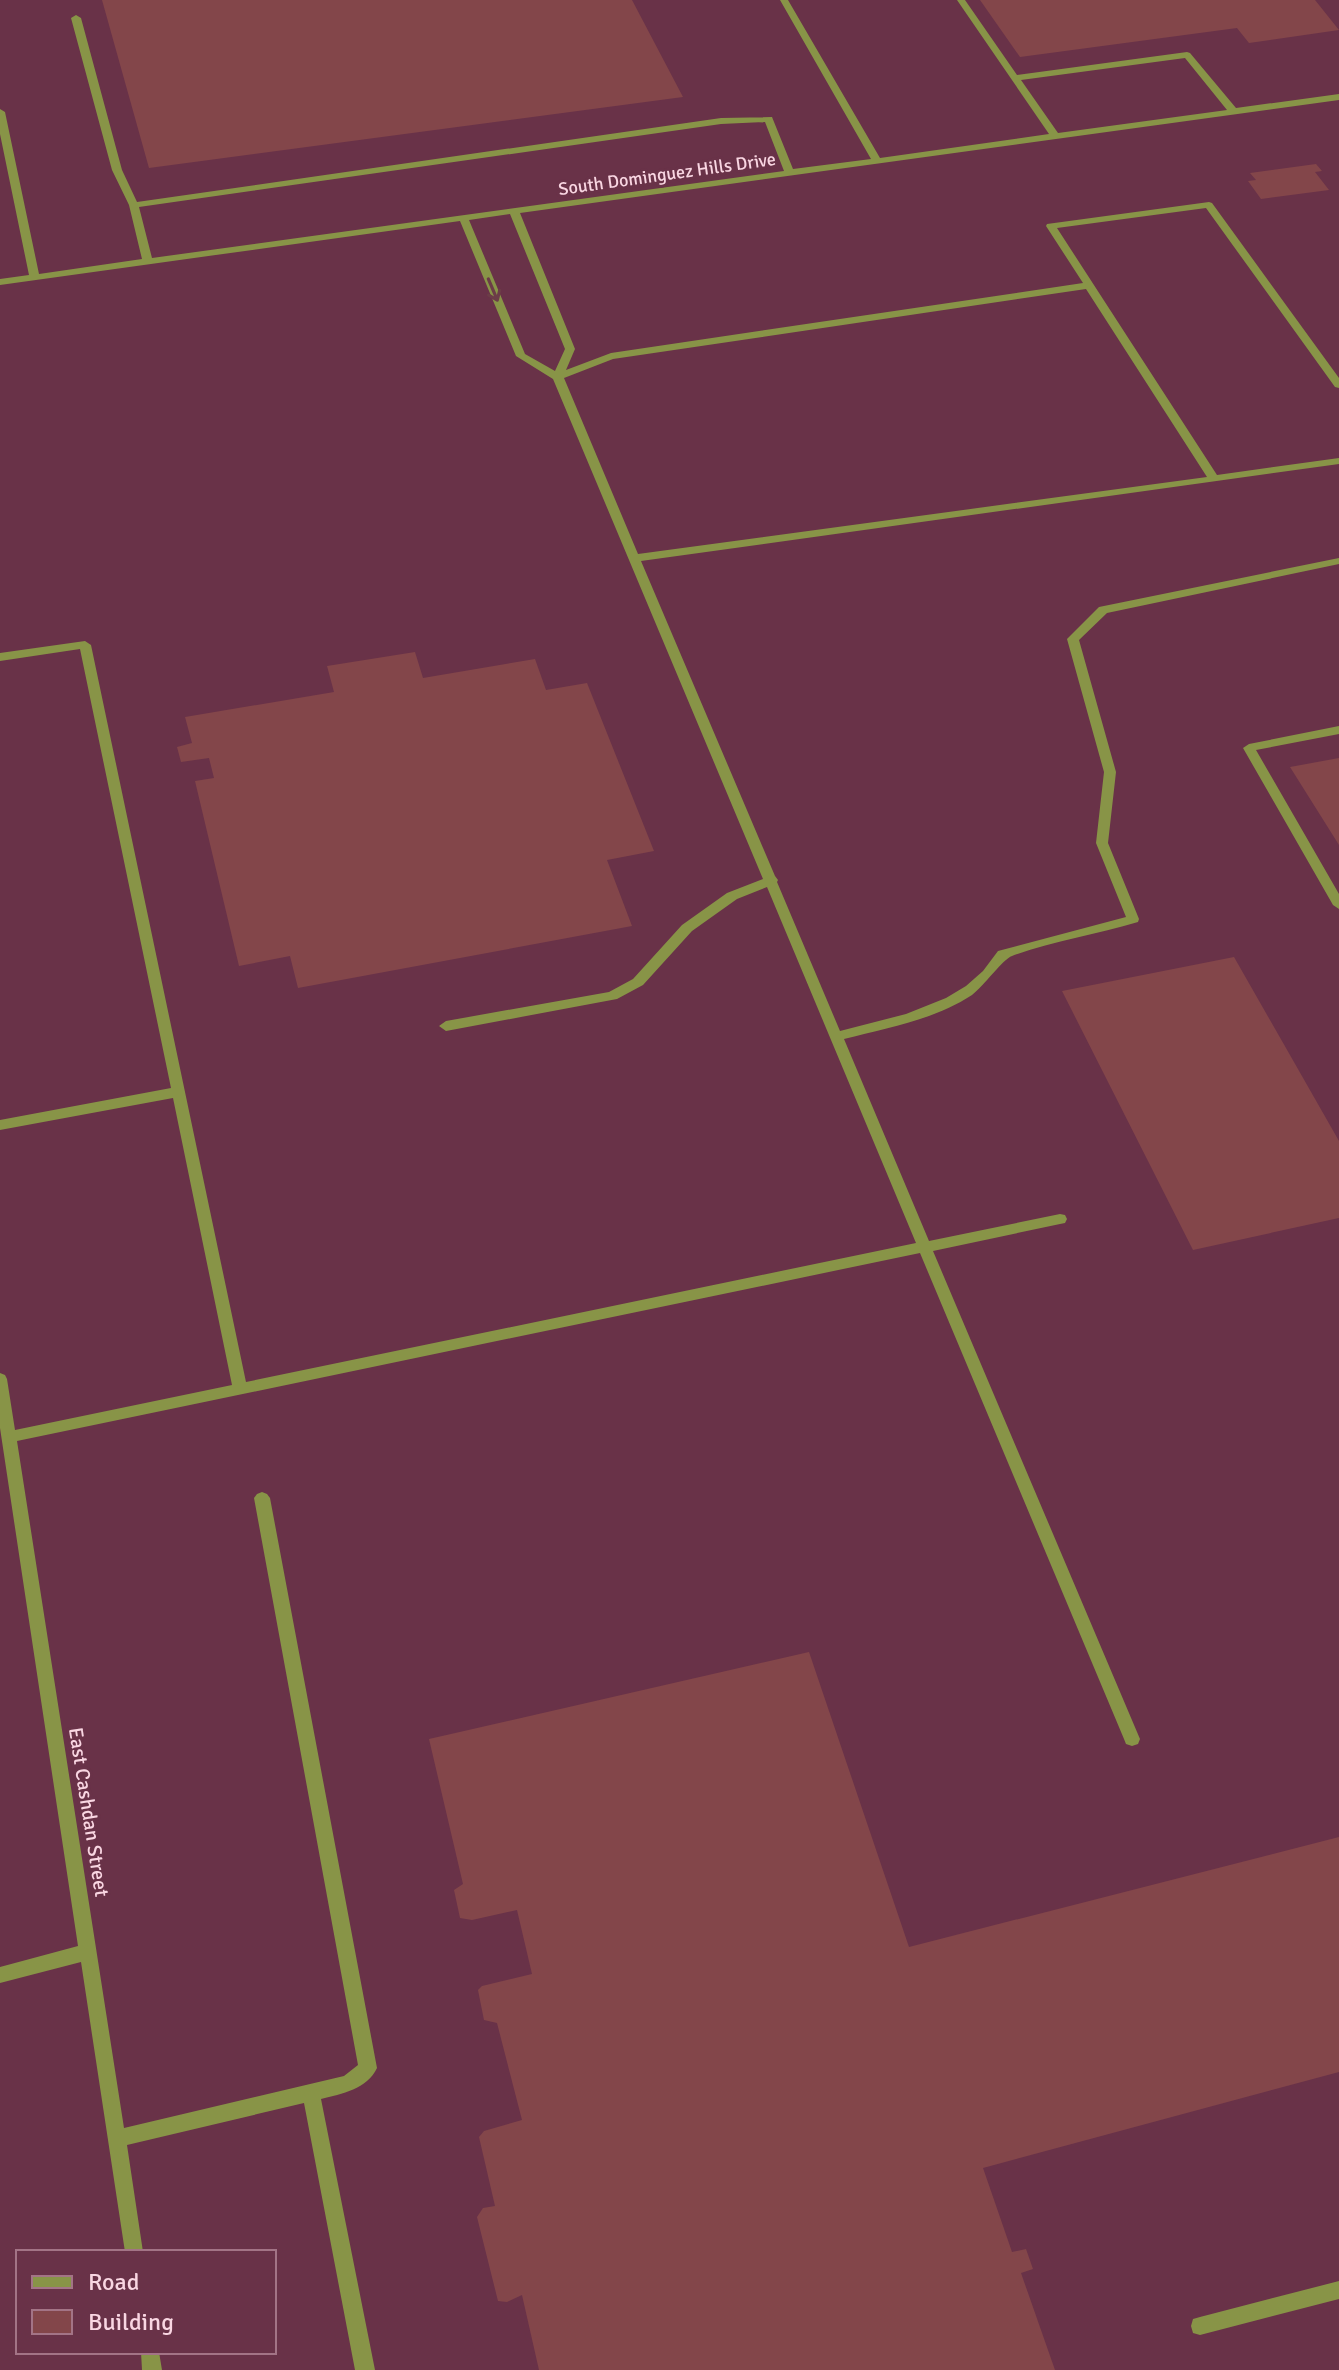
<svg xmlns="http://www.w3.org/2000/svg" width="1339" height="2370" font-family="Signika,sans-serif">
<rect width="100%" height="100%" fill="#693248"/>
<path fill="#83464a" d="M 102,0 L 632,0 L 683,97 L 149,168 Z
M 980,0 L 1315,0 L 1339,30 L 1249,43 L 1237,28 L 1020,57 Z
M 1316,164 L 1322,171 L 1315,172 L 1329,190 L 1261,199 L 1248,181 L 1256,180 L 1250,173 Z
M 415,652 L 423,678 L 535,659 L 546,690 L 587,683 L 654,851 L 607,860 L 632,926 L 298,988 L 290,956 L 239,966 L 195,781 L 214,778 L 209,758 L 181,762 L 177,747 L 192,743 L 185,717 L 334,692 L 327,666 Z
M 1339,758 L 1339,845 L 1290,767 Z
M 1234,957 L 1339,1141 L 1339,1218 L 1193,1250 L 1062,991 Z
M 809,1652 L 909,1947 L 1339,1837 L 1339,2072 L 983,2168 L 1012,2252 L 1026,2249 L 1033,2269 L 1021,2273 L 1055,2370 L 539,2370 L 522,2295 L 507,2302 L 498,2301 L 477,2217 L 483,2208 L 495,2206 L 479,2137 L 484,2131 L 522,2120 L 497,2023 L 484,2020 L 478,1990 L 482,1986 L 532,1974 L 517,1910 L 472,1920 L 460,1918 L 454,1890 L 463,1884 L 429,1739 Z"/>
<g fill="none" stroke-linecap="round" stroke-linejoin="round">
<path fill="#889447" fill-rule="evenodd" d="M 780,0 L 788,0 L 880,158 L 1049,134 L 957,0 L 965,0 L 1017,75 L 1187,52 L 1190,53 L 1236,108 L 1339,94 L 1339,100 L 520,213 L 575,349 L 566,370 L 611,353 L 1083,283 L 1046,226 L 1047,224 L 1209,202 L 1212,203 L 1339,378 L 1339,388 L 1335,387 L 1206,208 L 1057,228 L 1217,475 L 1339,458 L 1339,464 L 641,561 L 775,876 L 778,880 L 777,882 L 840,1031 L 906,1014 L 946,998 L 966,986 L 983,971 L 998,951 L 1126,917 L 1096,843 L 1104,772 L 1067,639 L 1099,607 L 1339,558 L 1339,564 L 1107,613 L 1079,640 L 1116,772 L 1108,843 L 1139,919 L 1138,922 C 1097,934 1050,942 1012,956 C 1003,959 984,986 972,995 C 934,1020 887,1028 844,1039 L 929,1241 L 1060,1214 L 1065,1215 L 1067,1219 L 1065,1223 L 1060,1224 L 933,1251 L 1140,1739 L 1138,1744 L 1132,1746 L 1126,1744 L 1124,1739 L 920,1253 L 17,1441 L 124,2128 L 344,2076 L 358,2065 L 254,1498 L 257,1494 L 262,1492 L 267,1494 L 270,1498 L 377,2068 C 367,2089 342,2094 321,2099 L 375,2370 L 355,2370 L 304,2103 L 127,2145 L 143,2252 L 125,2252 L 81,1962 L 0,1983 L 0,1967 L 78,1946 L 0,1428 L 0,1373 L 5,1375 L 7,1379 L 15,1430 L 232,1385 L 173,1098 L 0,1130 L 0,1120 L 171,1088 L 80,649 L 0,661 L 0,653 L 85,641 L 91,645 L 246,1382 L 916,1243 L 767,887 L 737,899 L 692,931 L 643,985 L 617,999 L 446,1031 L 439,1026 L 446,1021 L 609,992 L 633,979 L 682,925 L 727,893 L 763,879 L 553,379 L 516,356 L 460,221 L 0,285 L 0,279 L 29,275 L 0,134 L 0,109 L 5,112 L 39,274 L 142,259 L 129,205 L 112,170 L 71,18 L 76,15 L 81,18 L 122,170 L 137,202 L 721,118 L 772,117 L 793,169 L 871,159 ZM 1185,58 L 1227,110 L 1058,133 L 1021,80 ZM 765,122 L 784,171 L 152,258 L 139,207 L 721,124 ZM 510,214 L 565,349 L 555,371 L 525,354 L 469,220 ZM 1086,289 L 1207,477 L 638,554 L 564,378 L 613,359 Z
M 1339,726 L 1339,734 L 1256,750 L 1339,894 L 1339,909 L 1333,905 L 1243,748 L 1249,744 Z
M 1339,2281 L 1339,2299 L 1200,2335 L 1193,2333 L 1191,2326 L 1193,2319 L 1200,2317 Z
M 141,2352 L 159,2352 L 162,2370 L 142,2370 Z"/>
</g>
<defs><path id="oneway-shaft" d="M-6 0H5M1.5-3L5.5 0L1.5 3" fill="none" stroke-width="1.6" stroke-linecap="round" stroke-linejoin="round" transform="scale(2)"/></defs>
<use stroke="#6c3c48" href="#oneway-shaft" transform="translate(493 290) rotate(67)"/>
<g text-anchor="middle" stroke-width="6" stroke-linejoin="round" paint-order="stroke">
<g font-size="18" fill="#f9d6e2" stroke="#693248">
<text transform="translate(667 174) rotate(-8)" y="6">South Dominguez Hills Drive</text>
</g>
<g font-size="20" fill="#f9d6e2" stroke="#693248">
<text transform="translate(89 1812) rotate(81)" y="7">East Cashdan Street</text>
</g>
</g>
<rect x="16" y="2250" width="260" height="104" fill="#693248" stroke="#a37486" stroke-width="2"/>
<rect x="32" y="2276" width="40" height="12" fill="#889447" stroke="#a37486" stroke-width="2"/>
<text x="88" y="2290" font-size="24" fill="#f9d6e2">Road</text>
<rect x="32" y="2310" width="40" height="24" fill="#83464a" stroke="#a37486" stroke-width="2"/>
<text x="88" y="2330" font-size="24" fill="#f9d6e2">Building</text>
</svg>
